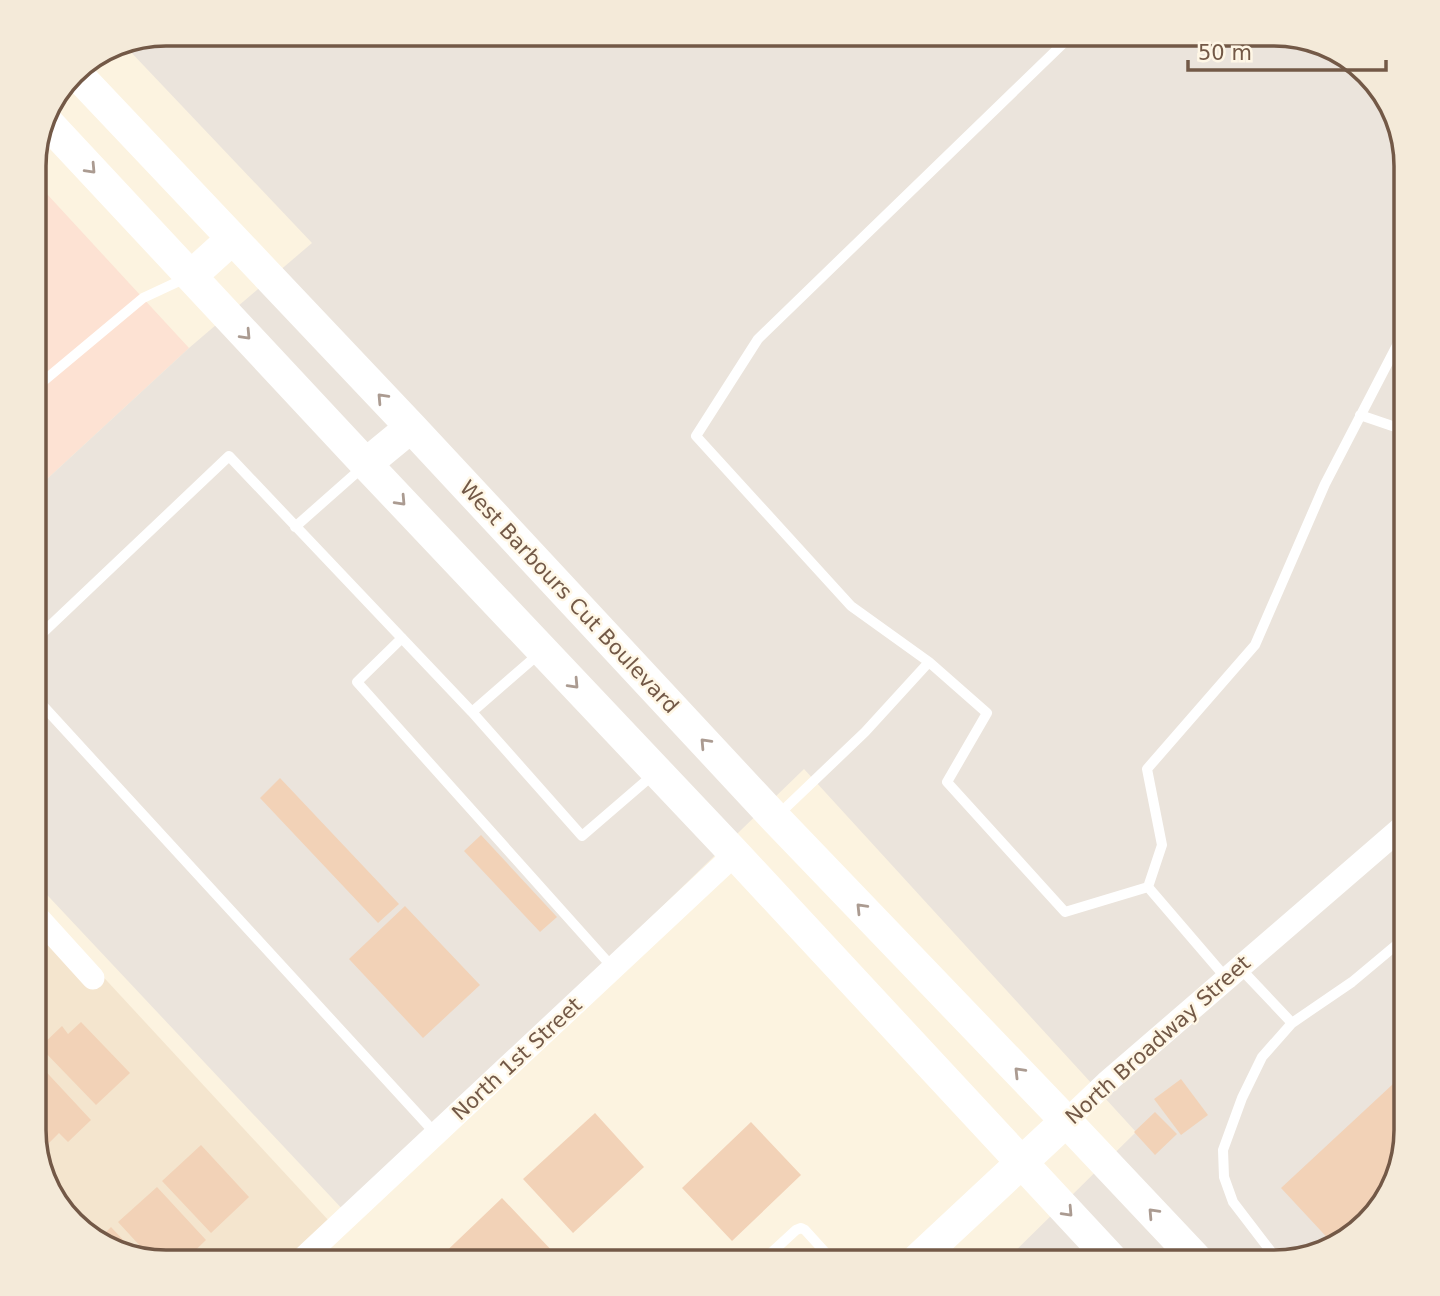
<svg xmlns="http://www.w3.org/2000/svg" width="1440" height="1296" font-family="'DejaVu Sans',sans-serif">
<rect width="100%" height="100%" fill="#fcf3e0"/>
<path fill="#f4e5ce" d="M 34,902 L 330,1222 L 286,1263 L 166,1263 L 115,1252 L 72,1224 L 34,1138 Z"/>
<path fill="#fde2d3" d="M 34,180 L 189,348 L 34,491 Z"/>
<path fill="#ebe4dc" d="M 166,33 L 1274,33 L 1324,43 L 1368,72 L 1396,115 L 1407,166 L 1406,1138 L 1368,1224 L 1325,1252 L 1274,1263 L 1003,1263 L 1136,1132 L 804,769 L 346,1213 L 34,881 L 34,491 L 189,348 L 312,243 L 127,48 Z"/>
<path fill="#f2d2b7" d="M 280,778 L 399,904 L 378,923 L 260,798 Z
M 481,835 L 557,917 L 540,932 L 464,851 Z
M 405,906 L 480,985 L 423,1038 L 349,959 Z
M 81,1022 L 130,1073 L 96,1105 L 40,1047 L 62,1026 L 68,1034 Z
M 37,1062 L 91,1120 L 68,1142 L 59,1133 L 49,1143 L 34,1127 L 34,1065 Z
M 1407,1071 L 1406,1138 L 1368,1224 L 1335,1246 L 1281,1188 Z
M 1181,1079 L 1208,1115 L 1181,1135 L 1154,1099 Z
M 1155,1112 L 1177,1134 L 1155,1155 L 1134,1132 Z
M 595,1113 L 644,1167 L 573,1233 L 523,1179 Z
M 751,1122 L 801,1175 L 732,1241 L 682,1188 Z
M 201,1145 L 249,1197 L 211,1233 L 162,1181 Z
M 157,1187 L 206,1240 L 182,1263 L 166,1263 L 153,1260 L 118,1222 Z
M 502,1198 L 555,1254 L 546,1263 L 434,1263 Z
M 111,1227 L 140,1258 L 115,1252 L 97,1241 Z"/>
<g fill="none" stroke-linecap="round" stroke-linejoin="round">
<path stroke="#fff" stroke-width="10" d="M 34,389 L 143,298 L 188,277
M 1360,415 L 1407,431
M 295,527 L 364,466
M 402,638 L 357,682 L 614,969
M 34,641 L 229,456 L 472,712 L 582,836 L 654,774
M 929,662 L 851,606 L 696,436 L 758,339 L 1074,33
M 34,696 L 436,1134
M 472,712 L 541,652
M 777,816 L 865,732 L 929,662 L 987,713 L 947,782 L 1065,912 L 1148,887 L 1227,979
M 1148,887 L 1162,845 L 1147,769 L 1255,645 L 1325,484 L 1407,326
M 1240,968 L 1292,1023
M 771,1253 L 796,1230 L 801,1228 L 805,1230 L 835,1263
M 1279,1262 L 1233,1202 L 1224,1177 L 1223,1150 L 1242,1098 L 1262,1057 L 1292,1023 L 1352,982 L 1407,936"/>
<path stroke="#fff" stroke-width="23" d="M 34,913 L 93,978
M 1066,1121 L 1106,1083 L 1407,823
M 298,1263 L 735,854"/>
<path stroke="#fff" stroke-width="32" d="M 74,71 L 411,427 L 775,818 L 1066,1121 L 1200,1263
M 44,119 L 366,464 L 735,854 L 1115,1263
M 191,276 L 232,239
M 366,464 L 411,427
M 914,1263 L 1066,1121"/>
</g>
<defs><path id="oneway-chevron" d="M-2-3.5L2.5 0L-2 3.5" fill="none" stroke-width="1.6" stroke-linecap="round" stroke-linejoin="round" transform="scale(1.75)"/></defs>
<g stroke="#ab9b91">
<use href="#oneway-chevron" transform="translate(91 169) rotate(47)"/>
<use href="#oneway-chevron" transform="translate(246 335) rotate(47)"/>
<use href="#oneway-chevron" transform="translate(382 398) rotate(-133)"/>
<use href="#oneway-chevron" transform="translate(401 501) rotate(47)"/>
<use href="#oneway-chevron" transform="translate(574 684) rotate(47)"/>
<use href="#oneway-chevron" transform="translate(705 743) rotate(-133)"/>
<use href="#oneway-chevron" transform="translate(861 908) rotate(-134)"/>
<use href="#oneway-chevron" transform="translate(1019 1072) rotate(-134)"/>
<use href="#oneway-chevron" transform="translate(1068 1212) rotate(47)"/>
<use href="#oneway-chevron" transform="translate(1153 1213) rotate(-133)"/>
</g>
<g text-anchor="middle" stroke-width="5" stroke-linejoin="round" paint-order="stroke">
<g font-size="21" fill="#735947" stroke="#fff7e6">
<text transform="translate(569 597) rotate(47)" y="7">West Barbours Cut Boulevard</text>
<text transform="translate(1158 1040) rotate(-42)" y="7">North Broadway Street</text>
<text transform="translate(517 1059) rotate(-43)" y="7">North 1st Street</text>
</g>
</g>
<path d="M0 0H1440V1296H0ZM166 46H1274A120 120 0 0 1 1394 166V1130A120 120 0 0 1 1274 1250H166A120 120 0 0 1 46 1130V166A120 120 0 0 1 166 46Z" fill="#f4ead9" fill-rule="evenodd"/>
<path fill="none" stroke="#735947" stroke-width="3.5" d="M166 46H1274A120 120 0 0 1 1394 166V1130A120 120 0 0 1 1274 1250H166A120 120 0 0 1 46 1130V166A120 120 0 0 1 166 46Z"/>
<path d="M1188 60v10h198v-10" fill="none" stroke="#735947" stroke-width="3.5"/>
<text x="1198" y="60" font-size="21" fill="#735947" stroke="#fff7e6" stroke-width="5" paint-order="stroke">50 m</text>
</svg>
